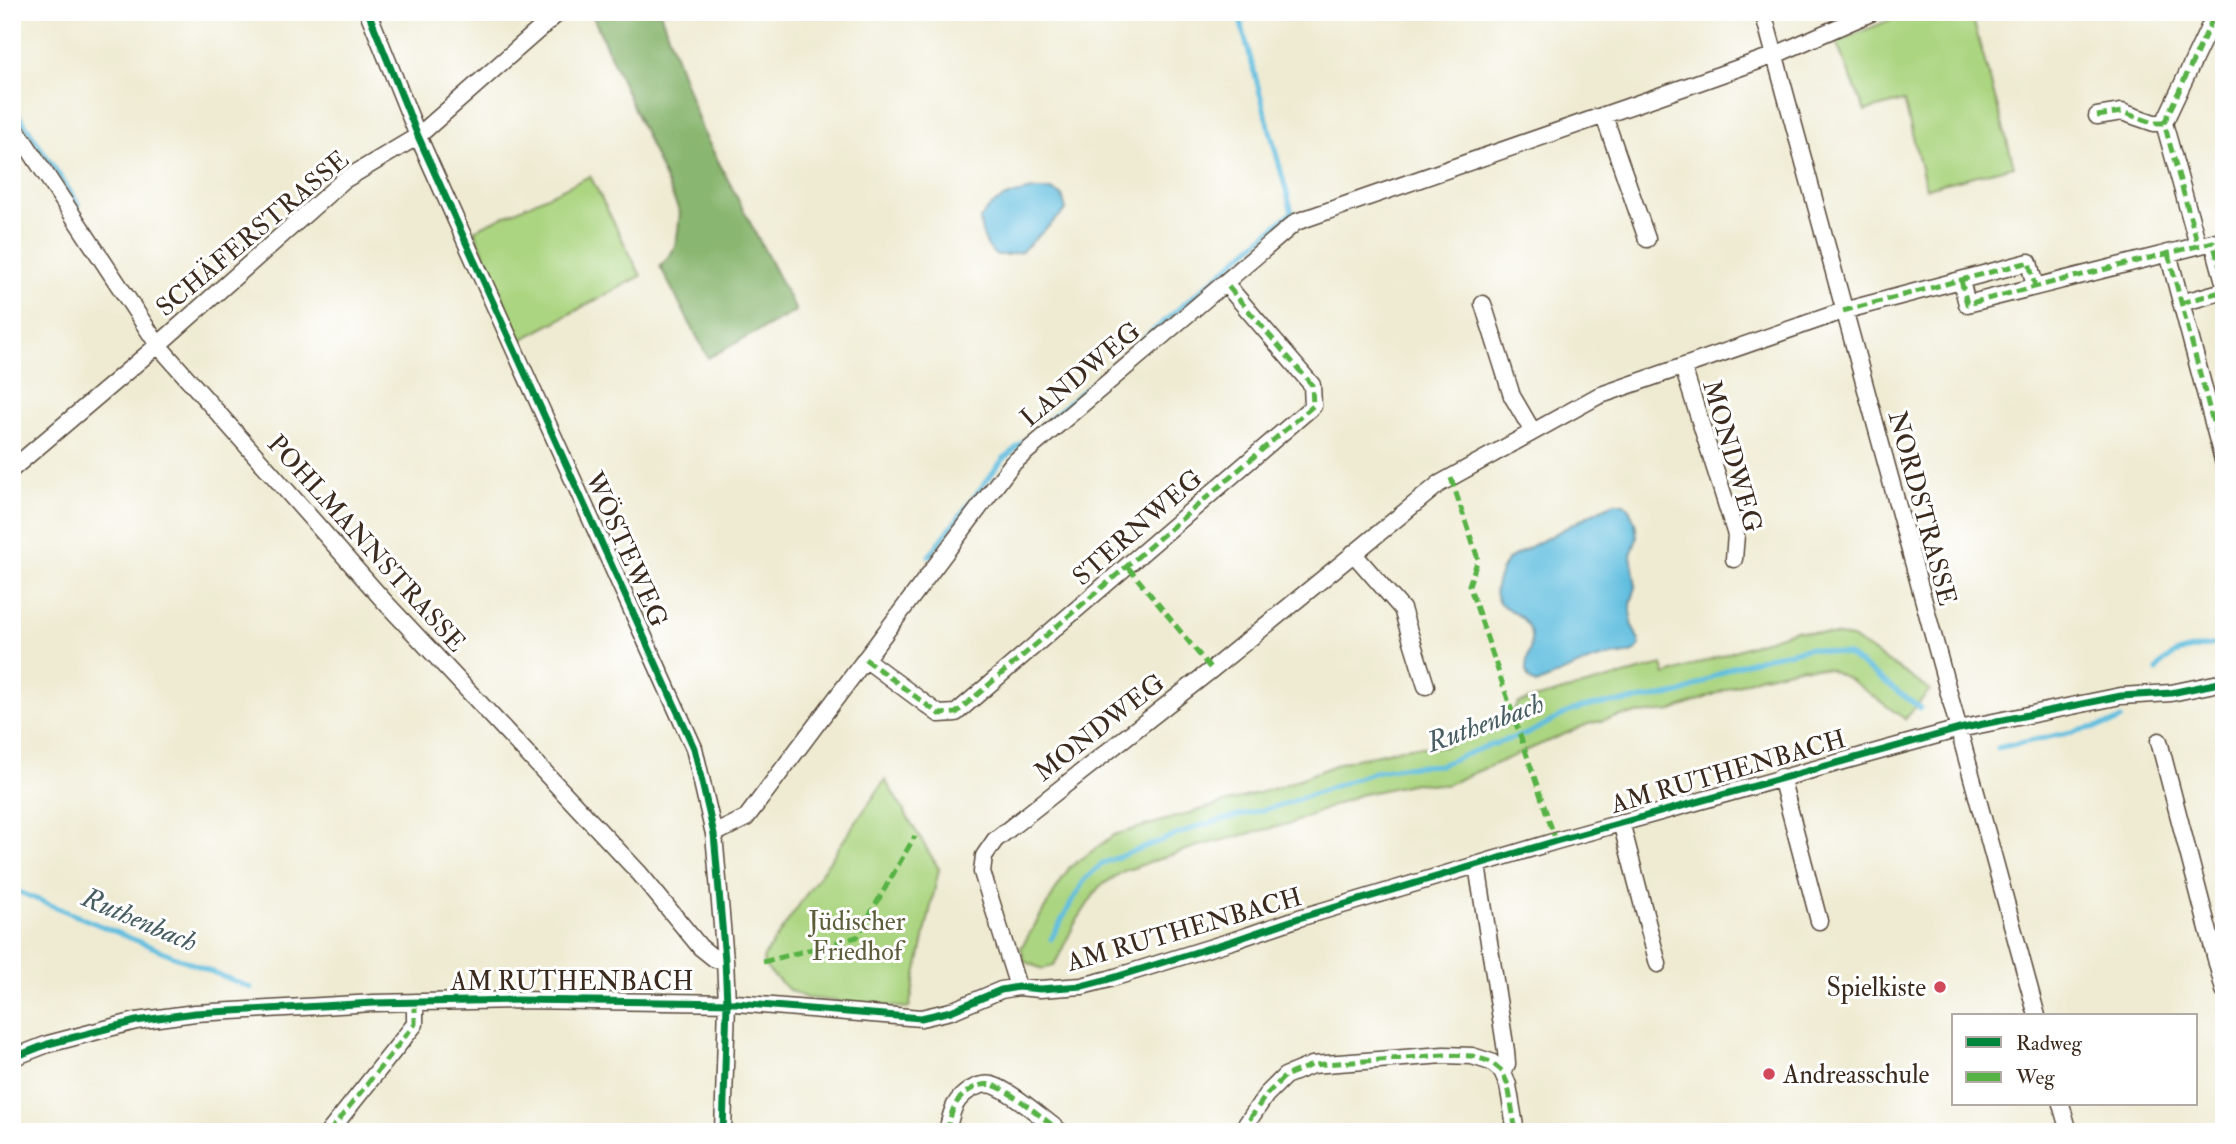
<svg xmlns="http://www.w3.org/2000/svg" width="2236" height="1144" font-family="'IM FELL Double Pica',serif">
<rect width="100%" height="100%" fill="#fff"/>
<filter id="ink" filterUnits="userSpaceOnUse"><feTurbulence type="fractalNoise" baseFrequency=".0143" numOctaves="2"/><feDisplacementMap in="SourceGraphic" scale="14" xChannelSelector="R" yChannelSelector="G"/><feConvolveMatrix kernelMatrix="1 2 1 2 8 2 1 2 1" color-interpolation-filters="sRGB"/></filter>
<filter id="wash" filterUnits="userSpaceOnUse"><feTurbulence type="fractalNoise" baseFrequency=".00686" numOctaves="4" result="noise"/><feDisplacementMap in="SourceGraphic" scale="28" xChannelSelector="R" yChannelSelector="G"/><feGaussianBlur stdDeviation="1.57" result="paint"/><feColorMatrix in="noise" values="0 0 0 0 0 0 0 0 0 0 0 0 0 0 0 0 0 1.4 0 .05"/><feComposite in="paint" operator="in"/></filter>
<g filter="url(#wash)">
<rect width="100%" height="100%" fill="#efebd3"/>
<path fill="#acd581" stroke="#748050" stroke-width="2" d="M 1909,12 L 1971,12 L 2014,166 L 1926,188 L 1904,101 L 1865,111 L 1836,42 Z
M 590,176 L 641,276 L 521,340 L 474,230 Z
M 1795,630 L 1852,638 L 1930,690 L 1905,719 L 1849,679 L 1829,669 L 1803,667 L 1758,677 L 1672,711 L 1625,715 L 1588,724 L 1446,785 L 1415,783 L 1359,795 L 1292,823 L 1195,847 L 1124,871 L 1099,887 L 1074,925 L 1054,966 L 1042,969 L 1024,961 L 1021,948 L 1069,868 L 1114,835 L 1279,787 L 1343,762 L 1409,747 L 1444,747 L 1507,720 L 1518,703 L 1662,665 L 1665,675 Z
M 885,780 L 939,869 L 909,1008 L 806,998 L 789,990 L 768,970 L 763,962 L 764,956 Z"/>
<path fill="#89b66f" stroke="#627046" stroke-width="2" d="M 591,12 L 660,12 L 702,130 L 796,311 L 708,358 L 660,266 C 679,250 677,236 680,213 Z"/>
<path fill="#61bedf" stroke="#4e747e" stroke-width="2" d="M 1032,190 L 1051,190 L 1062,195 L 1066,210 L 1021,252 L 1006,255 L 995,255 C 985,245 981,234 980,219 C 995,198 1008,195 1032,190 Z
M 1615,503 L 1624,503 L 1629,509 L 1635,522 L 1637,538 L 1631,555 L 1636,587 L 1631,603 L 1631,623 L 1639,641 L 1639,647 C 1632,656 1620,654 1609,656 C 1583,661 1560,674 1536,684 C 1515,673 1534,653 1531,635 C 1524,598 1472,620 1508,559 L 1599,510 Z"/>
<g fill="none" stroke-linecap="round" stroke-linejoin="round">
<path stroke="#61bedf" stroke-width="5" d="M 12,105 L 79,205
M 929,556 L 1003,459 L 1292,212 L 1238,12
M 2157,671 C 2170,646 2200,651 2224,641
M 1997,748 L 2114,723 L 2121,719
M 12,889 L 251,988
M 1051,939 L 1085,879 L 1103,863 L 1202,825 L 1282,805 L 1374,772 L 1400,767 L 1440,765 L 1482,748 L 1529,733 L 1571,711 L 1589,706 L 1667,696 L 1686,691 L 1730,668 L 1763,658 L 1810,648 L 1848,655 L 1920,708"/>
</g>
</g>
<g filter="url(#ink)">
<g fill="none" stroke-linecap="round" stroke-linejoin="round">
<defs>
<path id="street" d="M 368,12 L 418,136 L 694,748 L 714,834 L 725,960 L 727,1003 L 723,1132
M 1763,12 L 2037,1016
M 1604,116 L 1647,239
M 2097,116 L 2122,112 L 2154,123 L 2164,123 L 2198,245
M 12,123 L 158,345 L 384,601 L 640,874 L 700,947 L 715,959 L 725,960
M 2164,123 L 2213,19
M 2168,253 L 2224,464
M 1961,280 L 1967,304 L 2213,242 L 2224,282
M 2181,303 L 2224,291
M 1483,304 L 1512,396 L 1533,432
M 1683,367 L 1736,535 L 1734,559
M 12,469 L 158,345 L 344,180 L 418,136 L 559,12
M 1353,553 L 1402,609 L 1426,686
M 865,659 L 939,714 L 956,713 L 1313,406 L 1312,385 L 1225,283
M 2159,741 L 2224,990
M 1781,777 L 1819,921
M 1621,822 L 1658,964
M 714,834 L 746,818 L 1012,464 L 1296,222 L 1688,86 L 1775,55 L 1873,12
M 1477,865 L 1506,1051 L 1507,1064 L 1502,1071
M 1018,987 L 982,872 L 984,856 L 995,840 L 1210,671 L 1439,484 L 1598,396 L 1843,311 L 2029,262 L 2035,287
M 12,1058 L 48,1044 L 136,1021 L 195,1013 L 374,1003 L 518,1000 L 736,1003 L 921,1018 L 951,1011 L 1001,990 L 1018,987 L 1040,989 L 1082,986 L 1109,979 L 1235,940 L 1299,918 L 1556,841 L 1959,729 L 2121,696 L 2171,693 L 2224,682
M 2061,1104 L 2069,1132
M 329,1132 L 415,1024 L 415,1002
M 947,1132 C 949,1123 951,1113 955,1105 C 962,1093 978,1082 992,1085 C 1009,1089 1045,1120 1061,1132
M 1241,1132 L 1266,1095 L 1285,1076 L 1312,1065 L 1444,1055 L 1472,1056 L 1491,1062 L 1502,1071 L 1508,1085 L 1516,1132"/>
</defs>
<use href="#street" stroke="#564739" stroke-width="19"/>
<use href="#street" stroke="#fff" stroke-width="16"/>
<path stroke="#57b245" stroke-width="5" stroke-dasharray="10 5" stroke-linecap="butt" d="M 2097,116 L 2122,112 L 2154,123 L 2164,123 L 2198,245
M 2164,123 L 2216,12
M 2168,253 L 2224,464
M 1961,280 L 1967,304 L 2213,242 L 2224,282
M 2181,303 L 2224,291
M 1843,311 L 2029,262 L 2035,287
M 1451,478 L 1478,559 L 1469,585 L 1556,841
M 1128,567 L 1211,669
M 865,659 L 939,714 L 956,713 L 1313,406 L 1312,385 L 1225,283
M 763,962 L 857,937 L 915,836
M 329,1132 L 415,1024 L 415,1002
M 947,1132 C 949,1123 951,1113 955,1105 C 962,1093 978,1082 992,1085 C 1009,1089 1045,1120 1061,1132
M 1241,1132 L 1266,1095 L 1285,1076 L 1312,1065 L 1444,1055 L 1472,1056 L 1491,1062 L 1502,1071 L 1508,1085 L 1516,1132"/>
<defs>
<path id="cycleway" d="M 368,12 L 418,136 L 694,748 L 714,834 L 725,960 L 727,1003 L 723,1132
M 12,1058 L 48,1044 L 136,1021 L 195,1013 L 374,1003 L 518,1000 L 736,1003 L 921,1018 L 951,1011 L 1001,990 L 1018,987 L 1040,989 L 1082,986 L 1109,979 L 1235,940 L 1299,918 L 1556,841 L 1959,729 L 2121,696 L 2171,693 L 2224,682"/>
</defs>
<use href="#cycleway" stroke="#fff" stroke-width="11"/>
<use href="#cycleway" stroke="#00873e" stroke-width="7"/>
</g>
</g>
<g fill="#d1495b" stroke="#fff" stroke-width="2.5">
<circle cx="1940" cy="987" r="7"/>
<circle cx="1769" cy="1074" r="7"/>
</g>
<g text-anchor="middle" stroke-width="6" stroke-linejoin="round" paint-order="stroke">
<g font-size="26" fill="#3b2a1e" stroke="#fff">
<text transform="translate(252 233) rotate(-40)" y="9">SCHÄFERSTRASSE</text>
<text transform="translate(1080 374) rotate(-40)" y="9">LANDWEG</text>
<text transform="translate(1733 456) rotate(74)" y="9">MONDWEG</text>
<text transform="translate(1923 508) rotate(75)" y="9">NORDSTRASSE</text>
<text transform="translate(1137 527) rotate(-41)" y="9">STERNWEG</text>
<text transform="translate(367 543) rotate(48)" y="9">POHLMANNSTRASSE</text>
<text transform="translate(627 549) rotate(66)" y="9">WÖSTEWEG</text>
<text transform="translate(1099 727) rotate(-38)" y="9">MONDWEG</text>
<text transform="translate(1728 771) rotate(-16)" y="9">AM RUTHENBACH</text>
<text transform="translate(1184 929) rotate(-16)" y="9">AM RUTHENBACH</text>
<text x="572" y="990">AM RUTHENBACH</text>
</g>
<g font-size="26" fill="#5d5d3c" stroke="#fff">
<text x="857" y="930">Jüdischer<tspan x="857" dy="30">Friedhof</tspan></text>
</g>
<g font-size="26" fill="#3b2a1e" stroke="#fff" text-anchor="end">
<text x="1926" y="996">Spielkiste</text>
<text x="1783" y="1083" text-anchor="start">Andreasschule</text>
</g>
<g font-size="28" font-style="italic" fill="#485e62" stroke="#fff">
<text transform="translate(1485 722) rotate(-20)" y="10">Ruthenbach</text>
<text transform="translate(140 919) rotate(23)" y="10">Ruthenbach</text>
</g>
</g>
<rect width="2236" height="1144" fill="none" stroke="#fff" stroke-width="42"/>
<rect x="1952" y="1014" width="245" height="91" fill="#ffffff" stroke="#b1aaa5" stroke-width="2"/>
<rect x="1966" y="1037" width="35" height="10" fill="#00873e" stroke="#b1aaa5" stroke-width="2"/>
<text x="2016" y="1050" font-size="21" fill="#3b2a1e">Radweg</text>
<rect x="1966" y="1072" width="35" height="10" fill="#57b245" stroke="#b1aaa5" stroke-width="2"/>
<text x="2016" y="1084" font-size="21" fill="#3b2a1e">Weg</text>
</svg>
